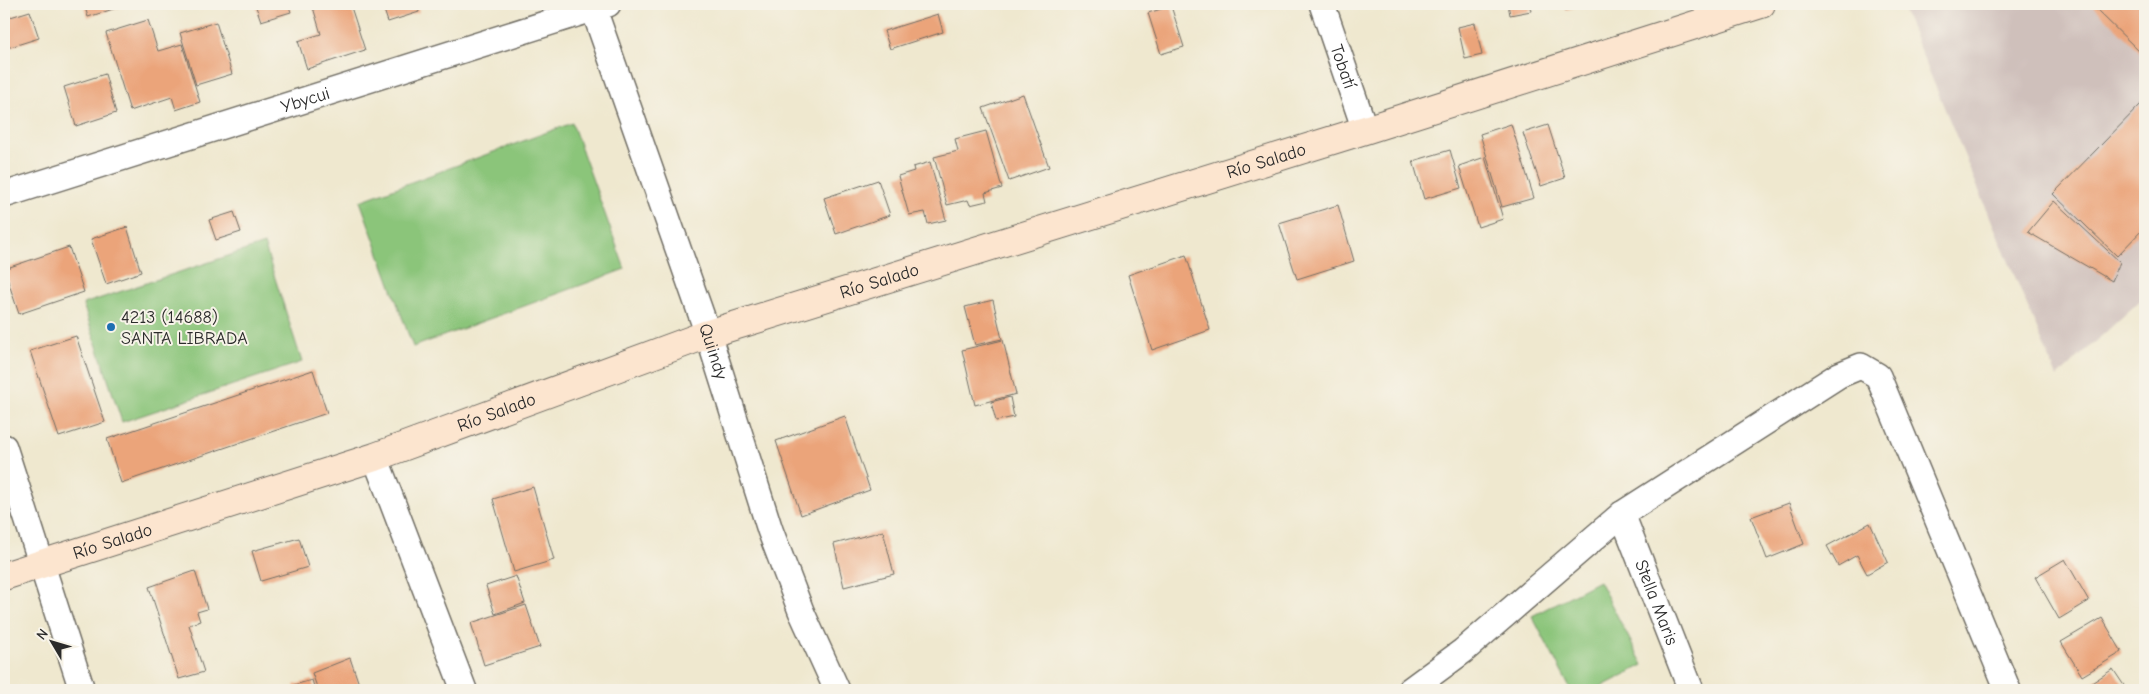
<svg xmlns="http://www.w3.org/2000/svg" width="2149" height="694" font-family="'Comic Neue',sans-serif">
<rect width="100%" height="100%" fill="#f7f3e8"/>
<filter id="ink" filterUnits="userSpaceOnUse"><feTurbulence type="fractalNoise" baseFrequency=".02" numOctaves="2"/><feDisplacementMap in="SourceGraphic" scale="10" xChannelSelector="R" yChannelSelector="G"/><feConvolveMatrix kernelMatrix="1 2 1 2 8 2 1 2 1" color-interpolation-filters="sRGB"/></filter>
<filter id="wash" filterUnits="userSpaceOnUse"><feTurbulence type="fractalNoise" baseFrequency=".0096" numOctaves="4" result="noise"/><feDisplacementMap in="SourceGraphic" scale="20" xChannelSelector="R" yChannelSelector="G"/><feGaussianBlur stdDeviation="1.12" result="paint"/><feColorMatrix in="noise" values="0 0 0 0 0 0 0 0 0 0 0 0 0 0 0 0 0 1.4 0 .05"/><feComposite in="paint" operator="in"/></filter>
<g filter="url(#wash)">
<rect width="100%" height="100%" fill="#efe8cf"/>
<path fill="#cfc0bb" d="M 1901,4 L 2145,4 L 2145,296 L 2057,377 Z"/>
<path fill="#8bc57a" stroke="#5b7852" d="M 572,123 L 625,269 L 413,347 L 360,201 Z
M 264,244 L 302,362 L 122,422 L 83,304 Z
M 1599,581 L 1643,665 L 1595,690 L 1571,690 L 1532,616 Z"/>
<g id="blocks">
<path fill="#eba47a" d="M 84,4 L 129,4 L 88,17 Z
M 255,4 L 288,4 L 291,12 L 261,21 Z
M 312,4 L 350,4 L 365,50 L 307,69 L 298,41 L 321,34 Z
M 382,4 L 417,4 L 419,12 L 388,22 Z
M 1508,4 L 1529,4 L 1531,11 L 1510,15 Z
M 1564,4 L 1587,4 L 1565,10 Z
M 2093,4 L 2145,4 L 2145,57 L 2092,5 Z
M 1171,6 L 1184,47 L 1161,54 L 1148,13 Z
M 30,11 L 39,38 L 4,49 L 4,19 Z
M 938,14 L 943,32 L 890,49 L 884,31 Z
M 148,20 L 158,51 L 182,44 L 200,102 L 176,110 L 172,97 L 130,111 L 106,33 Z
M 216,22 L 232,74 L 196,85 L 180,33 Z
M 1475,23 L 1482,55 L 1465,59 L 1458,27 Z
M 105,74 L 116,113 L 76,126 L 64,87 Z
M 1023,94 L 1049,167 L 1009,181 L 983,108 Z
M 2145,100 L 2145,227 L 2117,256 L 2053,194 Z
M 1511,124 L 1534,198 L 1502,207 L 1480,134 Z
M 1548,125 L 1565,178 L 1541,186 L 1523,133 Z
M 986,131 L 1002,188 L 985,193 L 987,201 L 970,205 L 968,200 L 947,205 L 934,157 L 958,151 L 955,139 Z
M 1450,150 L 1461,188 L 1424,199 L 1413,161 Z
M 1485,157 L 1503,219 L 1478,227 L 1459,166 Z
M 930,162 L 946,220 L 928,224 L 925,212 L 909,215 L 898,176 L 914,171 L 913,167 Z
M 878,180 L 890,215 L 836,234 L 824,198 Z
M 2054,201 L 2120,262 L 2112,281 L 2028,232 Z
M 1338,205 L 1354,261 L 1297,279 L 1279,223 Z
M 234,212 L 241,232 L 216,240 L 209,220 Z
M 127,227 L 141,272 L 106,284 L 91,239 Z
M 69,247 L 84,292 L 19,314 L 4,269 Z
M 1186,255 L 1210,330 L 1152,350 L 1128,275 Z
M 993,300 L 1002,339 L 975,345 L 965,307 Z
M 76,336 L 105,422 L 59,437 L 30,351 Z
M 1003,340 L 1016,394 L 975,405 L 962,350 Z
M 313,370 L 327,413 L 121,483 L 107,439 Z
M 1010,397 L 1014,417 L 996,421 L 991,402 Z
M 845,416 L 870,490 L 801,515 L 776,441 Z
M 533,487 L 554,560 L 514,572 L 493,499 Z
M 1789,503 L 1804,544 L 1767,559 L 1751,517 Z
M 1870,523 L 1888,562 L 1867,574 L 1857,555 L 1838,566 L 1827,546 Z
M 883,531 L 894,574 L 844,587 L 834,544 Z
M 299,538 L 308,567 L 261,581 L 252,551 Z
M 2065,559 L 2089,601 L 2059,619 L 2035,577 Z
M 195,571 L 207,609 L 197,612 L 200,621 L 189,625 L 204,672 L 179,679 L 149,587 Z
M 516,576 L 525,603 L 495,614 L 486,586 Z
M 526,605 L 540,647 L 484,665 L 471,623 Z
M 2102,618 L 2122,652 L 2082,676 L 2061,642 Z
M 350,658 L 361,690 L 318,690 L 312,673 Z
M 2113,669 L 2127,690 L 2085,690 L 2084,688 Z
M 312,680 L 315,690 L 296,690 L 294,685 Z"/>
</g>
</g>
<g filter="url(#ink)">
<use href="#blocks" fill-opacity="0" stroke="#706d64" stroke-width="1"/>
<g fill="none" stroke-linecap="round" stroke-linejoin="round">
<defs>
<g id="street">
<path id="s1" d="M 592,4 L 708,334 L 770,530 L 801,611 L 837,690"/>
<path id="s2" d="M 1322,4 L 1365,130"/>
<path id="s3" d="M 4,195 L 608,4"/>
<path d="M 4,447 L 82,690"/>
<path d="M 375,457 L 464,690"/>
<path id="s4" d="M 1622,514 L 1691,690"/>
<path d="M 1410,690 L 1463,651 L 1622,514 L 1839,375 L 1861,366 L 1878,376 L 2008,690"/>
</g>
<g id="secondary">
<path id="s5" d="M 4,576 L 375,457 L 708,334 L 1365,130 L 1761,4"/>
</g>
</defs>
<use href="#street" stroke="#706d64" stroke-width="28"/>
<use href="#secondary" stroke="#706d64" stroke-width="30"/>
<use href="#street" stroke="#fff" stroke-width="25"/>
<use href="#secondary" stroke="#fce5cf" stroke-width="28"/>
</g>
</g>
<circle fill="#1f6fb2" stroke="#f7f3e8" stroke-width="2" cx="111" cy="327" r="5"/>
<g text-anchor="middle" stroke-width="4" stroke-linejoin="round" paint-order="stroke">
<g font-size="18" fill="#2b2b2b" stroke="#f7f3e8">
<text dy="6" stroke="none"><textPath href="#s2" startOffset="66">Tobatí</textPath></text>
<text dy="6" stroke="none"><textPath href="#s3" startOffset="316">Ybycui</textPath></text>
<text dy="6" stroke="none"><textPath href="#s5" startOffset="1329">Río Salado</textPath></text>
<text dy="6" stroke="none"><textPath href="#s5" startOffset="924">Río Salado</textPath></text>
<text dy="6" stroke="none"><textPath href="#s1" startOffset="368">Quiindy</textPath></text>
<text dy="6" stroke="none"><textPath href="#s5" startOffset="519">Río Salado</textPath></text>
<text dy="6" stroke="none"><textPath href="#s5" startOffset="114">Río Salado</textPath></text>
<text dy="6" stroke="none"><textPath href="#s4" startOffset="95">Stella Maris</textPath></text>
</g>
<g font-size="18" fill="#2b2b2b" stroke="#f7f3e8" text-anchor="start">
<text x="121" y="323">4213 (14688)<tspan x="121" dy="21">SANTA LIBRADA</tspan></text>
</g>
</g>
<rect width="2149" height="694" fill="none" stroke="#f7f3e8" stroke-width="20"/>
<g transform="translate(52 642) rotate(308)" stroke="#f7f3e8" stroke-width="4" paint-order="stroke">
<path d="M0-4L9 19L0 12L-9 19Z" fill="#2b2b2b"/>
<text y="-8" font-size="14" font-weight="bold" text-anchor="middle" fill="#2b2b2b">N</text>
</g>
</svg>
